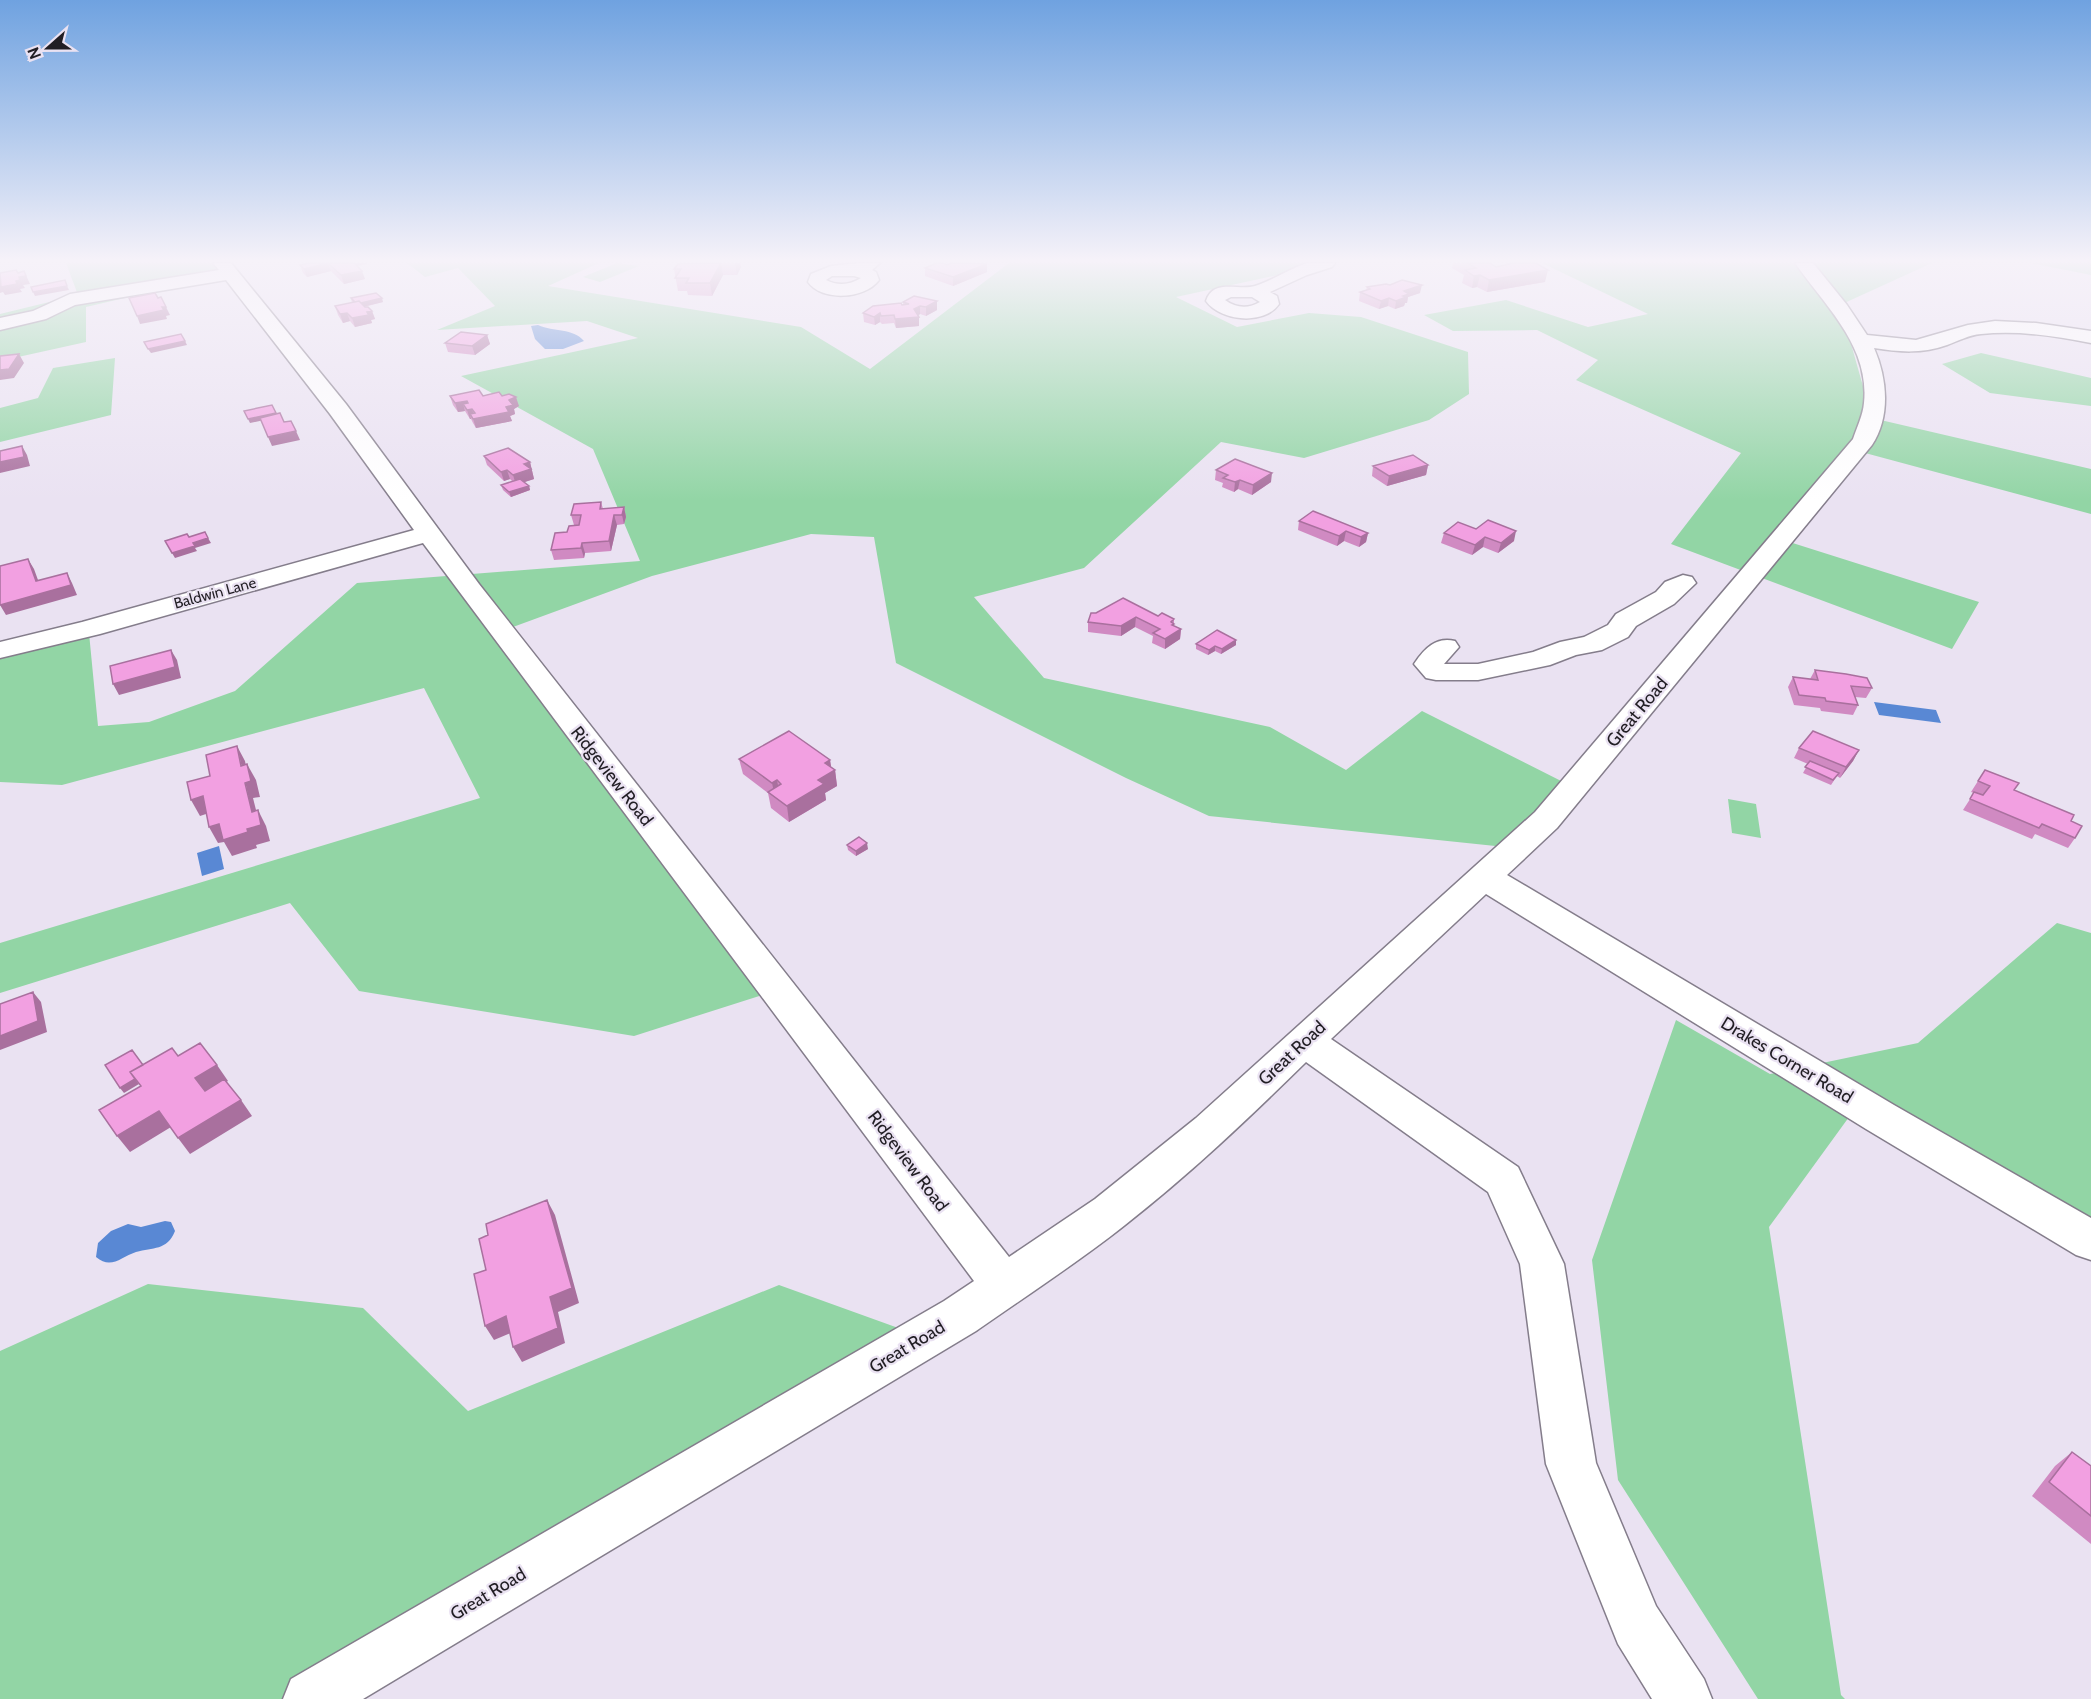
<svg xmlns="http://www.w3.org/2000/svg" width="2091" height="1699" font-family="Cabin,sans-serif">
<rect width="100%" height="100%" fill="#eae2f2"/>
<path fill="#92d5a5" d="M 66,263 L 218,263 L 224,275 L 86,307 L 86,342 L 0,361 L 0,314 L 78,295 Z
M 407,263 L 599,263 L 548,286 L 801,327 L 870,369 L 1009,263 L 1333,263 L 1176,297 L 1237,327 L 1309,313 L 1361,317 L 1468,352 L 1469,394 L 1429,420 L 1304,458 L 1221,442 L 1084,568 L 974,597 L 1044,678 L 1270,727 L 1346,770 L 1422,711 L 1575,788 L 1505,847 L 1209,816 L 1126,778 L 896,663 L 874,537 L 811,534 L 652,576 L 513,627 L 784,988 L 634,1036 L 359,991 L 290,903 L 0,993 L 0,943 L 480,798 L 424,688 L 62,785 L 0,782 L 0,655 L 89,633 L 98,726 L 149,722 L 235,691 L 357,583 L 640,561 L 593,449 L 461,376 L 638,338 L 587,321 L 437,330 L 495,306 L 458,268 L 425,277 Z
M 617,263 L 639,266 L 600,282 L 583,277 Z
M 1542,263 L 1932,263 L 1840,305 L 1872,418 L 2091,469 L 2091,514 L 1854,450 L 1780,539 L 1979,602 L 1952,649 L 1671,544 L 1741,453 L 1576,380 L 1598,360 L 1537,330 L 1453,331 L 1424,315 L 1506,300 L 1588,327 L 1648,314 Z
M 2031,263 L 2091,263 L 2091,275 Z
M 1981,353 L 2091,378 L 2091,406 L 1990,393 L 1942,364 Z
M 115,358 L 111,415 L 0,442 L 0,408 L 38,398 L 53,368 Z
M 1728,799 L 1756,804 L 1761,838 L 1732,833 Z
M 2057,923 L 2091,933 L 2091,1232 L 1849,1117 L 1769,1227 L 1841,1695 L 1845,1699 L 1758,1699 L 1618,1480 L 1592,1260 L 1676,1020 L 1770,1074 L 1918,1043 Z
M 148,1284 L 363,1308 L 468,1411 L 779,1285 L 951,1347 L 353,1699 L 0,1699 L 0,1351 Z"/>
<path fill="#5988d4" d="M 538,325 C 554,332 573,328 584,341 L 563,349 L 545,349 L 535,339 L 531,326 Z
M 1874,702 L 1936,710 L 1941,723 L 1879,715 Z
M 219,846 L 224,869 L 202,876 L 197,853 Z
M 165,1221 L 171,1222 L 175,1231 C 167,1251 153,1247 136,1252 C 121,1257 111,1270 96,1257 L 98,1243 L 111,1231 L 128,1224 L 141,1227 Z"/>
<g fill="none" stroke-linecap="round" stroke-linejoin="round">
<defs>
<path id="minor" d="M 213,263 L 231,263 L 346,404 L 479,584 L 1009,1257 L 1095,1199 L 1196,1118 L 1535,812 L 1853,439 C 1857,427 1863,415 1864,403 C 1870,346 1825,306 1795,263 L 1813,263 L 1847,305 L 1867,335 L 1916,340 L 1968,325 L 1995,321 L 2036,323 L 2091,331 L 2091,343 C 2055,336 2018,330 1981,334 C 1969,335 1958,341 1947,345 C 1922,354 1899,352 1874,348 C 1887,378 1891,416 1872,445 L 1557,828 L 1507,875 L 1894,1105 L 2091,1218 L 2091,1260 L 2076,1255 L 1866,1129 L 1486,894 L 1331,1039 L 1518,1167 L 1564,1264 L 1596,1463 L 1656,1606 L 1704,1679 L 1712,1699 L 1652,1699 L 1618,1644 L 1546,1464 L 1520,1264 L 1488,1192 L 1306,1062 C 1248,1119 1189,1175 1125,1225 C 1077,1263 1026,1296 976,1331 L 363,1699 L 283,1699 L 291,1679 L 944,1301 L 974,1281 L 423,543 L 100,634 L 0,658 L 0,642 L 82,622 L 414,530 L 330,414 L 226,280 L 75,305 L 46,319 L 0,330 L 0,318 L 33,311 L 70,294 L 219,270 Z
M 859,263 L 880,263 L 872,270 L 876,272 L 879,280 C 865,299 822,302 808,282 L 811,274 L 831,266 ZM 832,276 L 854,276 L 861,278 C 850,285 838,286 826,280 Z
M 1307,263 L 1335,263 L 1332,267 L 1307,275 L 1270,292 L 1277,296 L 1279,304 C 1264,326 1220,321 1206,301 C 1213,278 1239,291 1255,286 C 1273,280 1289,269 1307,263 ZM 1231,297 L 1252,297 L 1260,302 C 1248,309 1236,308 1225,300 Z
M 1683,575 L 1692,577 L 1696,583 L 1674,604 L 1636,626 L 1628,637 L 1602,650 L 1576,655 L 1550,665 L 1478,680 L 1436,680 L 1426,678 L 1414,664 C 1424,649 1436,636 1455,641 L 1459,647 L 1444,664 L 1478,664 L 1533,652 L 1560,642 L 1584,637 L 1608,625 L 1616,614 L 1656,592 L 1665,582 Z"/>
</defs>
<use href="#minor" stroke="#847d8b" stroke-width="3"/>
<use href="#minor" fill="#fff" fill-rule="evenodd"/>
</g>
<path fill="#d08ac2" d="M 310,263 L 366,263 L 367,264 L 357,266 L 365,279 L 344,284 L 331,271 L 307,277 L 303,273 L 300,265 Z
M 740,263 L 741,267 L 737,275 L 723,275 L 712,296 L 688,295 L 687,291 L 678,291 L 674,269 L 678,264 Z
M 1453,263 L 1490,263 L 1496,267 L 1506,265 L 1506,263 L 1536,263 L 1545,282 L 1487,292 L 1477,287 L 1472,288 L 1462,283 L 1464,275 L 1452,268 Z
M 987,264 L 987,272 L 953,286 L 925,276 L 925,268 L 947,265 Z
M 1367,287 L 1420,293 L 1408,297 L 1407,303 L 1405,303 L 1404,306 L 1395,309 L 1388,306 L 1379,309 L 1359,301 L 1360,292 L 1366,290 Z
M 351,298 L 383,302 L 364,307 L 372,311 L 375,319 L 371,320 L 372,323 L 355,327 L 350,321 L 343,323 L 338,315 L 335,306 L 352,303 Z
M 903,302 L 937,310 L 926,316 L 920,314 L 918,316 L 919,326 L 896,328 L 894,323 L 882,324 L 880,322 L 875,325 L 864,322 L 863,313 L 903,305 Z
M 487,335 L 490,344 L 475,355 L 448,352 L 445,343 Z
M 450,396 L 502,396 L 519,406 L 514,409 L 515,414 L 510,416 L 512,421 L 476,428 L 473,423 L 471,419 L 470,419 L 465,411 L 458,412 L 453,405 Z
M 484,456 L 530,462 L 534,479 L 524,482 L 529,486 L 530,490 L 511,497 L 503,490 L 501,485 L 512,481 L 510,479 L 504,481 L 487,465 Z
M 1428,465 L 1426,475 L 1387,486 L 1372,476 L 1373,466 Z
M 1216,470 L 1271,482 L 1252,495 L 1238,489 L 1234,492 L 1222,487 L 1223,483 L 1215,480 Z
M 601,502 L 603,509 L 624,507 L 626,517 L 624,524 L 617,525 L 611,551 L 585,553 L 584,558 L 554,560 L 551,550 L 574,525 L 571,515 Z
M 1299,521 L 1368,533 L 1366,542 L 1359,547 L 1344,541 L 1337,546 L 1298,530 Z
M 1476,529 L 1514,541 L 1498,553 L 1483,547 L 1472,555 L 1441,543 L 1444,533 Z
M 1091,613 L 1174,619 L 1174,626 L 1181,629 L 1180,639 L 1165,649 L 1152,643 L 1153,636 L 1135,627 L 1121,636 L 1088,632 L 1088,622 Z
M 1196,644 L 1236,645 L 1221,654 L 1215,651 L 1208,655 L 1196,649 Z
M 1815,670 L 1872,688 L 1866,698 L 1855,697 L 1858,705 L 1853,715 L 1821,711 L 1820,708 L 1794,705 L 1788,687 L 1793,677 L 1810,679 Z
M 1799,748 L 1859,750 L 1853,761 L 1840,778 L 1837,776 L 1831,785 L 1803,773 L 1808,764 L 1794,758 Z
M 739,759 L 830,760 L 831,768 L 835,770 L 837,786 L 825,793 L 826,800 L 789,822 L 771,808 L 768,793 L 743,774 Z
M 1978,781 L 2014,790 L 2071,821 L 2075,838 L 2068,848 L 2035,834 L 2032,839 L 1963,810 L 1974,793 L 1971,792 Z
M 847,845 L 868,849 L 856,856 L 848,850 Z
M 2072,1452 L 2091,1466 L 2091,1544 L 2032,1496 L 2055,1466 Z"/>
<path fill="#a9709e" d="M 328,263 L 331,271 L 307,277 L 304,269 Z
M 344,263 L 366,263 L 367,264 L 346,268 Z
M 721,263 L 723,275 L 712,296 L 710,283 Z
M 735,263 L 740,263 L 741,267 L 737,275 Z
M 987,264 L 987,272 L 953,286 L 953,277 Z
M 1548,270 L 1545,282 L 1487,292 L 1489,280 Z
M 24,271 L 30,284 L 23,285 L 25,288 L 20,289 L 22,292 L 5,295 L 3,292 L 0,293 L 0,285 L 16,281 Z
M 362,271 L 365,279 L 344,284 L 341,275 Z
M 1480,275 L 1477,287 L 1472,288 L 1474,276 Z
M 1422,285 L 1420,293 L 1408,297 L 1407,303 L 1405,303 L 1404,306 L 1395,309 L 1396,301 L 1404,291 Z
M 67,286 L 69,290 L 35,296 L 33,292 Z
M 382,298 L 383,302 L 358,308 L 356,304 Z
M 1389,298 L 1388,306 L 1379,309 L 1381,301 Z
M 937,301 L 937,310 L 926,316 L 926,307 Z
M 920,306 L 920,314 L 915,317 L 914,309 Z
M 162,307 L 166,307 L 170,315 L 166,316 L 167,319 L 140,324 L 137,316 Z
M 372,311 L 375,319 L 371,320 L 372,323 L 355,327 L 352,318 Z
M 347,313 L 350,321 L 343,323 L 340,314 Z
M 880,313 L 880,322 L 875,325 L 874,317 Z
M 919,317 L 919,326 L 896,328 L 895,319 Z
M 487,335 L 490,344 L 475,355 L 472,346 Z
M 185,341 L 187,345 L 151,353 L 148,349 Z
M 19,354 L 24,363 L 14,378 L 0,380 L 0,370 Z
M 516,397 L 519,406 L 514,409 L 515,414 L 510,416 L 512,421 L 476,428 L 473,419 L 506,407 L 509,400 Z
M 467,401 L 469,409 L 472,409 L 475,418 L 470,414 L 471,419 L 470,419 L 467,410 L 463,404 L 465,411 L 458,412 L 455,403 Z
M 276,413 L 278,417 L 250,423 L 248,419 Z
M 296,431 L 300,440 L 272,446 L 268,437 Z
M 22,446 L 27,455 L 30,466 L 0,473 L 0,462 Z
M 530,462 L 534,479 L 516,485 L 513,475 L 524,464 Z
M 1428,465 L 1426,475 L 1387,486 L 1389,476 Z
M 507,470 L 510,479 L 504,481 L 501,472 Z
M 1272,473 L 1271,482 L 1252,495 L 1253,485 Z
M 1240,480 L 1238,489 L 1234,492 L 1235,482 Z
M 529,486 L 530,490 L 511,497 L 509,492 Z
M 624,507 L 626,517 L 624,524 L 622,515 Z
M 614,515 L 617,525 L 611,551 L 609,541 Z
M 1346,531 L 1344,541 L 1337,546 L 1339,536 Z
M 1516,531 L 1514,541 L 1498,553 L 1501,543 Z
M 1368,533 L 1366,542 L 1359,547 L 1361,537 Z
M 1485,537 L 1483,547 L 1472,555 L 1475,545 Z
M 208,538 L 211,543 L 195,548 L 197,551 L 175,558 L 172,553 L 193,543 Z
M 582,543 L 585,553 L 584,558 L 581,548 Z
M 28,559 L 34,569 L 42,591 L 36,581 Z
M 67,573 L 72,583 L 77,595 L 6,615 L 0,605 Z
M 1136,617 L 1135,627 L 1121,636 L 1121,626 Z
M 1181,629 L 1180,639 L 1165,649 L 1165,639 Z
M 1236,640 L 1236,645 L 1221,654 L 1222,649 Z
M 1215,646 L 1215,651 L 1208,655 L 1209,650 Z
M 171,650 L 177,660 L 181,678 L 119,695 L 113,684 Z
M 237,746 L 245,761 L 249,781 L 247,764 L 256,780 L 260,797 L 253,798 L 260,826 L 258,810 L 266,826 L 270,841 L 256,845 L 257,848 L 232,856 L 224,842 L 218,843 L 209,827 L 219,824 L 247,829 L 252,812 Z
M 1859,750 L 1853,761 L 1840,778 L 1846,767 Z
M 830,760 L 832,772 L 835,770 L 837,786 L 825,793 L 826,800 L 789,822 L 787,806 L 825,763 Z
M 777,780 L 780,796 L 775,797 L 772,783 Z
M 203,796 L 212,812 L 200,816 L 191,800 Z
M 867,843 L 868,849 L 856,856 L 856,851 Z
M 33,992 L 41,1002 L 47,1032 L 0,1050 L 0,1036 Z
M 217,1065 L 228,1081 L 207,1094 L 195,1078 Z
M 135,1079 L 139,1084 L 124,1093 L 120,1088 Z
M 241,1100 L 252,1116 L 190,1154 L 178,1138 Z
M 159,1111 L 171,1127 L 130,1152 L 117,1136 Z
M 547,1200 L 555,1215 L 579,1303 L 558,1312 L 565,1343 L 522,1362 L 513,1347 L 550,1297 Z
M 506,1316 L 515,1331 L 494,1340 L 485,1326 Z"/>
<path fill="#f2a0e1" stroke="#a9709e" stroke-width="1.5" d="M 310,263 L 328,263 L 304,269 L 300,265 Z
M 328,263 L 354,263 L 362,271 L 341,275 Z
M 721,263 L 710,283 L 686,283 L 689,278 L 675,278 L 681,269 L 674,269 L 678,264 Z
M 937,263 L 942,263 L 947,265 L 951,263 L 987,264 L 953,277 L 925,268 Z
M 1467,263 L 1490,263 L 1496,267 L 1514,263 L 1536,263 L 1548,270 L 1489,280 L 1480,275 L 1474,276 L 1465,270 L 1476,268 Z
M 16,270 L 18,273 L 24,271 L 26,276 L 19,277 L 20,280 L 16,281 L 17,284 L 1,287 L 0,273 Z
M 65,280 L 67,286 L 33,292 L 31,287 Z
M 1402,280 L 1422,285 L 1404,291 L 1409,294 L 1403,296 L 1406,297 L 1396,301 L 1389,298 L 1381,301 L 1360,292 L 1370,289 L 1367,287 L 1386,284 L 1390,285 Z
M 155,293 L 158,298 L 161,297 L 166,307 L 162,307 L 164,310 L 137,316 L 129,298 Z
M 376,293 L 382,298 L 361,303 L 359,301 L 355,302 L 351,298 Z
M 914,296 L 937,301 L 926,307 L 920,306 L 914,309 L 919,317 L 895,319 L 894,315 L 881,316 L 880,313 L 874,317 L 863,313 L 873,306 L 901,303 L 902,305 L 909,304 L 903,302 Z
M 359,301 L 365,307 L 368,307 L 372,311 L 367,312 L 369,315 L 352,318 L 347,313 L 340,314 L 335,306 Z
M 461,332 L 487,335 L 472,346 L 445,343 Z
M 181,334 L 185,341 L 148,349 L 144,342 Z
M 19,354 L 9,369 L 0,370 L 0,356 Z
M 479,390 L 483,396 L 499,392 L 502,396 L 509,394 L 516,397 L 509,400 L 513,405 L 506,407 L 509,412 L 473,419 L 470,414 L 475,413 L 472,409 L 467,410 L 463,404 L 468,403 L 467,401 L 455,403 L 450,396 Z
M 272,405 L 276,413 L 248,419 L 244,411 Z
M 280,413 L 284,422 L 291,421 L 296,431 L 268,437 L 260,418 Z
M 22,446 L 24,457 L 0,462 L 0,451 Z
M 508,448 L 530,462 L 524,464 L 531,469 L 513,475 L 507,470 L 501,472 L 484,456 Z
M 1413,455 L 1428,465 L 1389,476 L 1373,466 Z
M 1235,459 L 1272,473 L 1253,485 L 1240,480 L 1235,482 L 1223,478 L 1228,475 L 1216,470 Z
M 520,479 L 529,486 L 509,492 L 501,485 Z
M 601,502 L 600,509 L 624,507 L 622,515 L 614,515 L 609,541 L 582,543 L 581,548 L 551,550 L 555,533 L 567,532 L 569,526 L 579,525 L 581,515 L 571,515 L 574,504 Z
M 1313,511 L 1368,533 L 1361,537 L 1346,531 L 1339,536 L 1299,521 Z
M 1488,520 L 1516,531 L 1501,543 L 1485,537 L 1475,545 L 1444,533 L 1458,522 L 1476,529 Z
M 205,532 L 208,538 L 193,543 L 195,546 L 172,553 L 165,541 L 187,534 L 189,537 Z
M 28,559 L 36,581 L 67,573 L 71,585 L 0,605 L 0,566 Z
M 1123,598 L 1158,616 L 1162,613 L 1174,619 L 1171,622 L 1174,624 L 1172,625 L 1181,629 L 1165,639 L 1153,633 L 1160,629 L 1136,617 L 1121,626 L 1088,622 L 1091,613 L 1096,613 Z
M 1217,630 L 1236,640 L 1222,649 L 1215,646 L 1209,650 L 1196,644 Z
M 171,650 L 175,667 L 113,684 L 110,666 Z
M 1815,670 L 1846,674 L 1867,678 L 1872,688 L 1851,686 L 1858,705 L 1826,701 L 1825,698 L 1799,695 L 1793,677 L 1818,680 Z
M 789,731 L 830,760 L 825,763 L 835,770 L 818,780 L 824,784 L 787,806 L 768,792 L 781,784 L 777,780 L 772,783 L 739,759 Z
M 1813,731 L 1859,750 L 1846,767 L 1799,748 Z
M 237,746 L 241,766 L 247,764 L 251,781 L 245,783 L 252,812 L 258,810 L 261,825 L 247,829 L 248,832 L 223,840 L 219,824 L 209,827 L 203,796 L 191,800 L 187,782 L 210,776 L 206,755 Z
M 1810,761 L 1839,773 L 1833,780 L 1805,767 Z
M 1985,770 L 2019,783 L 2014,790 L 2074,815 L 2071,821 L 2082,826 L 2075,838 L 2042,824 L 2039,828 L 1970,799 L 1974,792 L 1983,795 L 1990,786 L 1978,781 Z
M 859,837 L 867,843 L 856,851 L 847,845 Z
M 33,992 L 38,1021 L 0,1036 L 0,1004 Z
M 200,1043 L 217,1065 L 195,1078 L 205,1091 L 224,1079 L 241,1100 L 178,1138 L 159,1111 L 117,1136 L 99,1110 L 141,1086 L 130,1072 L 172,1048 L 178,1056 Z
M 132,1050 L 143,1065 L 130,1072 L 135,1079 L 120,1088 L 105,1065 Z
M 547,1200 L 572,1288 L 550,1297 L 558,1328 L 513,1347 L 506,1316 L 485,1326 L 474,1274 L 486,1270 L 479,1239 L 488,1235 L 486,1224 Z
M 2072,1452 L 2091,1466 L 2091,1516 L 2049,1482 Z"/>
<linearGradient id="sky" x2="0" y2="1"><stop stop-color="#6fa2e0"/><stop offset="0.52" stop-color="#f6f2f9"/><stop offset="1" stop-color="#f6f2f9" stop-opacity="0"/></linearGradient>
<rect width="2091" height="501" fill="url(#sky)"/>
<g text-anchor="middle" stroke-width="4.5" stroke-linejoin="round" paint-order="stroke">
<g font-size="15" fill="#211e24" stroke="#eae2f2">
<text transform="translate(215 593) rotate(-15)" y="5">Baldwin Lane</text>
</g>
<g font-size="18" fill="#211e24" stroke="#eae2f2">
<text transform="translate(1637 712) rotate(-50)" y="6">Great Road</text>
<text transform="translate(612 776) rotate(52)" y="6">Ridgeview Road</text>
<text transform="translate(1292 1053) rotate(-43)" y="6">Great Road</text>
<text transform="translate(1787 1060) rotate(31)" y="6">Drakes Corner Road</text>
<text transform="translate(908 1161) rotate(53)" y="6">Ridgeview Road</text>
<text transform="translate(907 1347) rotate(-31)" y="6">Great Road</text>
<text transform="translate(488 1594) rotate(-31)" y="6">Great Road</text>
</g>
</g>
<g transform="translate(48 48) rotate(249)" stroke="#eae2f2" stroke-width="4.5" paint-order="stroke">
<path d="M0-4.5L10 22L0 15L-10 22Z" fill="#211e24"/>
<text y="-9" font-size="16" font-weight="bold" text-anchor="middle" fill="#211e24">N</text>
</g>
</svg>
